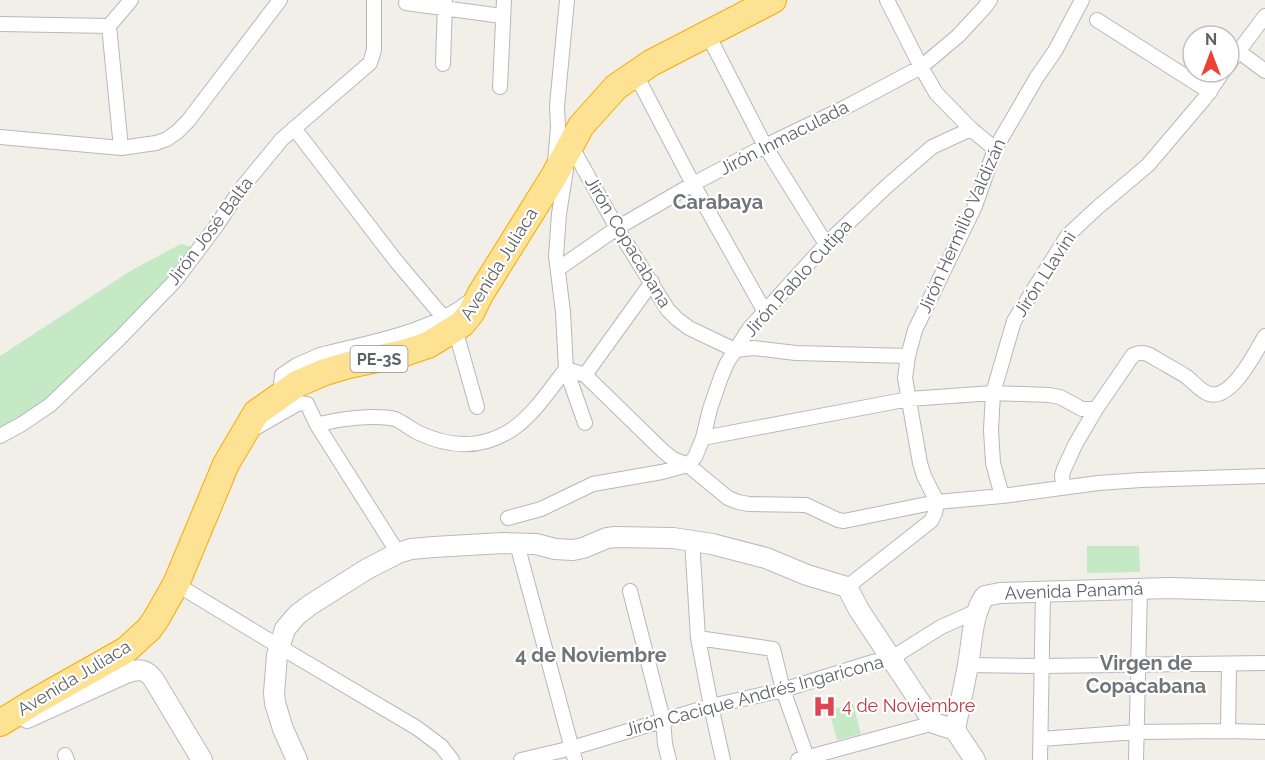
<svg xmlns="http://www.w3.org/2000/svg" width="1265" height="760" font-family="Raleway,sans-serif">
<rect width="100%" height="100%" fill="#f1efe8"/>
<path fill="#c5e8c5" d="M 181,244 L 203,250 L 82,379 L 0,439 L 0,356 L 132,270 Z
M 1087,546 L 1139,546 L 1140,572 L 1087,573 Z
M 853,704 L 861,734 L 837,740 L 829,710 Z"/>
<g fill="none" stroke-linecap="round" stroke-linejoin="round">
<defs>
<path id="street" d="M 887,0 L 921,67 L 936,93 L 971,129 L 995,149
M 406,3 L 502,16
M 1097,20 L 1210,92
M 0,24 L 109,26
M 707,33 L 765,146 L 826,244
M 1238,51 L 1265,71
M 443,64 L 445,2
M 1229,64 L 1265,16
M 635,73 L 693,184 L 765,312
M 500,87 L 504,0
M 294,128 L 396,261 L 444,318
M 0,137 L 121,148 L 156,143 L 167,139 L 177,132 L 188,121 L 280,0
M 570,144 L 617,228 L 668,310 L 677,319 L 689,328 L 735,350 L 754,348 L 796,353 L 908,356
M 121,148 L 109,26 L 131,0
M 555,162 L 558,127 L 557,106 L 567,0
M 566,170 L 559,214 L 556,256 L 563,312 L 566,369 L 585,423
M 558,269 L 617,228 L 693,184 L 765,146 L 846,107 L 921,67 L 958,36 L 984,8 L 990,0
M 455,329 L 477,407
M 585,375 L 652,282
M 280,395 L 282,375 L 297,365 L 320,355 C 370,342 429,333 470,301
M 317,425 C 336,419 376,414 395,419 C 403,422 410,429 419,433 C 451,448 484,449 514,428 C 535,413 550,389 566,369 L 585,375 L 663,451 L 673,459 L 688,465 L 728,498 L 738,502 L 749,504 L 806,505 L 838,520 L 844,521 L 937,502 L 1002,496 L 1098,483 L 1141,480 L 1265,476
M 250,431 L 299,403 L 307,404 L 317,425 L 398,553
M 0,436 L 22,424 L 50,405 L 120,338 L 175,281 L 217,225 L 240,190 L 282,139 L 370,63 L 374,50 L 374,0
M 703,438 L 909,399 L 993,393 L 1049,395 L 1060,397 L 1082,409 L 1096,409
M 1063,487 L 1062,475 L 1064,469 L 1075,445 L 1096,409 L 1133,355 C 1143,350 1150,355 1158,360 C 1168,366 1178,371 1187,377 C 1193,382 1198,388 1205,392 C 1229,407 1256,351 1265,336
M 1002,496 L 993,463 L 991,430 L 993,393 L 1014,321 L 1068,235 L 1097,208 L 1148,165 L 1204,99 L 1223,72
M 937,502 L 924,476 L 920,463 L 905,378 L 908,356 L 915,330 L 975,206 L 995,149 L 1037,77 L 1055,51 L 1082,0
M 508,518 L 541,509 L 593,484 L 662,472 L 688,465 L 695,457 L 703,438 L 710,409 L 721,377 L 727,363 L 749,329 L 826,244 L 887,186 L 932,147 L 971,129
M 692,540 L 698,638 L 711,706 L 723,760
M 517,544 L 575,760
M 176,584 L 280,647 L 417,728 L 441,746 L 452,760
M 847,587 L 931,521 L 935,513 L 937,502
M 630,591 L 663,720 L 665,744 L 669,760
M 698,638 L 773,649 L 783,690 L 808,760
M 968,665 L 1042,666 L 1265,663
M 1228,731 L 1229,664
M 1041,739 L 1136,732 L 1228,731 L 1265,732
M 65,755 L 67,760
M 521,760 L 572,748 L 711,706 L 783,690 L 873,662 L 890,659 L 941,627 L 977,611
M 798,760 L 934,723
M 1040,760 L 1043,593
M 1136,760 L 1140,589"/>
<path id="secondary" d="M 27,718 L 126,673 C 138,669 146,668 154,680 L 202,760
M 955,730 C 959,708 964,687 968,665 C 972,644 972,613 985,596 L 1000,593 L 1169,588 L 1265,591
M 297,760 L 283,729 L 275,703 L 274,693 L 277,655 L 285,629 L 297,615 L 310,605 L 367,569 L 398,553 L 411,549 L 434,547 L 503,543 L 536,544 L 555,549 L 573,550 L 583,548 L 607,538 L 615,537 L 673,538 L 712,544 L 766,558 L 807,575 L 847,587 L 859,610 L 934,723 L 955,730 L 975,760"/>
<path id="highway" d="M 0,723 L 34,702 L 126,650 L 149,629 L 156,619 L 176,584 L 226,464 L 256,413 L 297,384 L 325,372 L 349,365 L 404,353 L 428,345 L 462,324 L 471,313 L 481,293 L 554,176 L 581,126 L 616,87 L 651,63 L 773,0"/>
</defs>
<use href="#street" stroke="#b5b8bc" stroke-width="16"/>
<use href="#secondary" stroke="#b6babf" stroke-width="22"/>
<use href="#highway" stroke="#f9ab00" stroke-width="28"/>
<use href="#street" stroke="#fff" stroke-width="14"/>
<use href="#secondary" stroke="#fff" stroke-width="20"/>
<use href="#highway" stroke="#fde293" stroke-width="26"/>
</g>
<defs>
<symbol id="hospital-bare" viewBox="-9 -9 18 18"><path d="M-5-5h3v3.5h4V-5h3V5h-3V1.5h-4V5h-3Z" fill="#e0444e" stroke="#fff" stroke-width="2.5" paint-order="stroke"/></symbol>
</defs>
<g fill-rule="evenodd">
<use href="#hospital-bare" x="808" y="690" width="33" height="33"/>
</g>
<g text-anchor="middle" stroke-width="4.5" stroke-linejoin="round" paint-order="stroke">
<rect fill="#fff" stroke="#8f9295" stroke-width="1.5" x="350.5" y="346" width="57" height="26" rx="4.5"/>
<g font-size="16" font-weight="bold" fill="#5f6368">
<text x="379" y="365">PE-3S</text>
</g>
<g font-size="18" fill="#5f6368" stroke="#fff">
<text transform="translate(784 138) rotate(-27)" y="6">Jirón Inmaculada</text>
<text transform="translate(962 226) rotate(-66)" y="6">Jirón Hermilio Valdizán</text>
<text transform="translate(210 231) rotate(-53)" y="6">Jirón José Balta</text>
<text transform="translate(628 242) rotate(59)" y="6">Jirón Copacabana</text>
<text transform="translate(499 264) rotate(-58)" y="6">Avenida Juliaca</text>
<text transform="translate(1045 274) rotate(-57)" y="6">Jirón Llavini</text>
<text transform="translate(798 278) rotate(-48)" y="6">Jirón Pablo Cutipa</text>
<text transform="translate(1074 591) rotate(-2)" y="6">Avenida Panamá</text>
<text transform="translate(74 678) rotate(-31)" y="6">Avenida Juliaca</text>
<text transform="translate(754 696) rotate(-15)" y="6">Jirón Cacique Andrés Ingaricona</text>
</g>
<g font-size="18" fill="#be3a42" stroke="#fff" text-anchor="start">
<text x="842" y="712">4 de Noviembre</text>
</g>
<g font-size="20" font-weight="bold" fill="#70757a" stroke="#fff">
<text x="718" y="209">Carabaya</text>
<text x="591" y="662">4 de Noviembre</text>
<text x="1146" y="670">Virgen de<tspan x="1146" dy="23">Copacabana</tspan></text>
</g>
</g>
<g transform="translate(1211 54)"><circle r="28" fill="#ffffff" stroke="#bfc1c3" stroke-width="1.5"/>
<path d="M0-4.5L10 22L0 15L-10 22Z" fill="#ea4335"/>
<text y="-9" font-size="16" font-weight="bold" text-anchor="middle" fill="#5f6368">N</text>
</g>
</svg>
